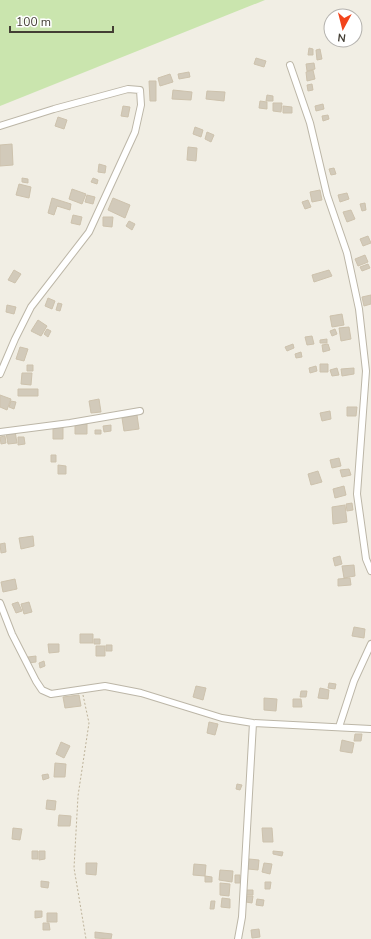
<svg xmlns="http://www.w3.org/2000/svg" width="371" height="939" font-family="'Nunito Sans',sans-serif">
<rect width="100%" height="100%" fill="#f1eee4"/>
<path fill="#cae5ae" d="M 0,0 L 265,0 L 0,106 Z"/>
<path fill="#d2caba" stroke="#cdc2ad" d="M 309,48 L 313,49 L 313,55 L 308,55 Z
M 320,49 L 322,59 L 317,60 L 316,50 Z
M 256,58 L 266,61 L 264,67 L 254,64 Z
M 314,63 L 315,69 L 307,71 L 306,64 Z
M 313,70 L 315,79 L 307,81 L 306,72 Z
M 189,72 L 190,77 L 179,79 L 178,74 Z
M 170,74 L 173,82 L 160,86 L 158,78 Z
M 149,81 L 156,81 L 156,101 L 150,101 Z
M 312,84 L 313,90 L 308,91 L 307,85 Z
M 173,90 L 192,92 L 191,100 L 172,99 Z
M 207,91 L 225,92 L 224,101 L 206,99 Z
M 267,95 L 273,96 L 273,101 L 266,101 Z
M 260,101 L 267,102 L 267,109 L 259,108 Z
M 273,103 L 282,103 L 281,112 L 273,111 Z
M 323,104 L 324,109 L 316,111 L 315,106 Z
M 123,106 L 130,107 L 128,117 L 121,116 Z
M 283,106 L 292,107 L 292,113 L 283,113 Z
M 328,115 L 329,119 L 323,121 L 322,116 Z
M 58,117 L 67,120 L 64,129 L 55,126 Z
M 195,127 L 203,130 L 201,137 L 193,134 Z
M 207,132 L 214,135 L 211,142 L 205,139 Z
M 12,144 L 13,165 L 0,166 L 0,145 Z
M 188,147 L 197,148 L 196,161 L 187,160 Z
M 99,164 L 106,166 L 105,173 L 98,172 Z
M 334,168 L 336,174 L 331,175 L 329,169 Z
M 22,178 L 28,179 L 28,183 L 22,182 Z
M 93,178 L 98,180 L 97,184 L 91,182 Z
M 19,184 L 31,187 L 29,198 L 16,195 Z
M 72,189 L 86,194 L 82,204 L 69,199 Z
M 320,190 L 322,200 L 312,202 L 310,192 Z
M 347,193 L 349,199 L 340,202 L 338,195 Z
M 87,195 L 95,197 L 93,204 L 85,202 Z
M 52,198 L 71,204 L 70,210 L 57,206 L 54,215 L 48,213 Z
M 113,198 L 130,205 L 125,218 L 108,210 Z
M 308,200 L 311,207 L 305,209 L 302,202 Z
M 365,203 L 366,210 L 362,211 L 360,204 Z
M 351,210 L 355,219 L 347,222 L 343,212 Z
M 73,215 L 82,217 L 80,225 L 71,223 Z
M 103,217 L 113,217 L 112,227 L 103,226 Z
M 129,221 L 135,224 L 132,230 L 126,226 Z
M 368,236 L 371,243 L 363,246 L 360,239 Z
M 365,255 L 368,262 L 358,266 L 355,259 Z
M 368,264 L 370,268 L 362,271 L 360,267 Z
M 14,270 L 21,274 L 15,283 L 8,280 Z
M 329,270 L 332,276 L 314,282 L 312,275 Z
M 371,295 L 371,304 L 364,306 L 362,297 Z
M 48,298 L 55,301 L 52,309 L 45,306 Z
M 58,303 L 62,304 L 60,311 L 56,310 Z
M 7,305 L 16,307 L 14,314 L 6,312 Z
M 342,314 L 344,325 L 332,327 L 330,316 Z
M 38,320 L 47,326 L 41,336 L 31,331 Z
M 349,327 L 351,339 L 341,341 L 339,328 Z
M 47,329 L 51,331 L 48,337 L 44,334 Z
M 335,329 L 337,334 L 332,336 L 330,331 Z
M 312,336 L 314,344 L 307,345 L 305,337 Z
M 327,339 L 327,343 L 320,343 L 320,340 Z
M 293,344 L 294,348 L 287,351 L 285,347 Z
M 328,344 L 330,350 L 323,352 L 322,345 Z
M 20,347 L 28,349 L 24,361 L 16,359 Z
M 301,352 L 302,357 L 296,358 L 295,354 Z
M 320,364 L 328,364 L 328,372 L 320,372 Z
M 27,365 L 33,365 L 33,371 L 27,371 Z
M 316,366 L 317,371 L 310,373 L 309,368 Z
M 337,368 L 339,375 L 332,376 L 330,370 Z
M 354,368 L 354,374 L 342,376 L 341,369 Z
M 22,373 L 32,373 L 31,385 L 21,384 Z
M 18,389 L 38,389 L 38,396 L 18,396 Z
M 0,395 L 11,399 L 7,410 L 0,407 Z
M 99,399 L 101,412 L 91,413 L 89,401 Z
M 11,401 L 16,402 L 14,409 L 9,407 Z
M 347,407 L 357,407 L 356,416 L 347,416 Z
M 330,411 L 331,419 L 322,421 L 320,413 Z
M 137,415 L 139,429 L 124,431 L 122,418 Z
M 87,424 L 87,434 L 75,434 L 75,425 Z
M 111,425 L 111,431 L 104,432 L 103,426 Z
M 53,427 L 63,427 L 63,439 L 53,439 Z
M 95,430 L 101,430 L 101,434 L 95,434 Z
M 15,431 L 17,443 L 8,444 L 6,433 Z
M 5,436 L 6,443 L 1,444 L 0,437 Z
M 18,437 L 24,437 L 25,444 L 18,445 Z
M 51,455 L 56,455 L 56,462 L 51,462 Z
M 339,458 L 341,466 L 332,468 L 330,460 Z
M 58,465 L 66,466 L 66,474 L 58,474 Z
M 349,469 L 351,475 L 342,477 L 340,470 Z
M 318,471 L 322,482 L 311,485 L 308,474 Z
M 344,486 L 346,495 L 335,498 L 333,489 Z
M 352,503 L 353,510 L 347,511 L 346,504 Z
M 345,505 L 347,522 L 333,524 L 332,507 Z
M 33,536 L 34,546 L 21,549 L 19,538 Z
M 5,543 L 6,552 L 1,553 L 0,544 Z
M 340,556 L 342,564 L 335,566 L 333,558 Z
M 354,565 L 355,576 L 344,578 L 342,566 Z
M 350,578 L 351,585 L 338,586 L 338,579 Z
M 15,579 L 17,589 L 3,592 L 1,582 Z
M 18,602 L 22,611 L 16,613 L 12,604 Z
M 29,602 L 32,612 L 24,614 L 21,604 Z
M 354,627 L 365,629 L 364,638 L 352,636 Z
M 80,634 L 93,634 L 93,643 L 80,643 Z
M 94,639 L 100,639 L 100,644 L 94,644 Z
M 48,644 L 59,644 L 59,652 L 49,653 Z
M 106,645 L 112,645 L 112,651 L 106,651 Z
M 96,646 L 105,646 L 105,656 L 96,656 Z
M 36,656 L 36,662 L 28,663 L 28,657 Z
M 44,661 L 45,666 L 40,668 L 39,663 Z
M 329,683 L 336,684 L 335,689 L 328,688 Z
M 196,686 L 206,688 L 203,700 L 193,697 Z
M 320,688 L 329,690 L 328,699 L 318,698 Z
M 301,691 L 307,691 L 306,697 L 300,697 Z
M 79,695 L 81,706 L 65,708 L 63,697 Z
M 264,698 L 277,699 L 276,711 L 264,710 Z
M 293,699 L 301,699 L 302,707 L 293,707 Z
M 209,722 L 218,724 L 215,735 L 207,733 Z
M 355,734 L 362,734 L 361,741 L 354,741 Z
M 342,740 L 354,743 L 352,753 L 340,751 Z
M 61,742 L 70,746 L 64,758 L 56,754 Z
M 55,763 L 66,764 L 65,777 L 54,777 Z
M 48,774 L 49,778 L 43,780 L 42,775 Z
M 237,784 L 242,785 L 240,790 L 236,789 Z
M 47,800 L 56,801 L 55,810 L 46,809 Z
M 59,815 L 71,816 L 70,826 L 58,826 Z
M 13,828 L 22,829 L 20,840 L 12,839 Z
M 262,828 L 272,828 L 273,842 L 263,842 Z
M 32,851 L 38,851 L 38,859 L 32,859 Z
M 39,851 L 45,851 L 45,859 L 39,860 Z
M 273,851 L 283,852 L 282,856 L 273,854 Z
M 249,859 L 259,860 L 258,870 L 248,869 Z
M 86,863 L 97,863 L 96,875 L 86,874 Z
M 264,863 L 272,864 L 270,874 L 262,872 Z
M 194,864 L 206,865 L 205,876 L 193,875 Z
M 220,870 L 233,871 L 232,882 L 219,880 Z
M 235,875 L 240,875 L 240,883 L 235,883 Z
M 205,876 L 212,877 L 212,882 L 205,882 Z
M 41,881 L 49,882 L 48,888 L 41,887 Z
M 265,882 L 271,882 L 270,889 L 265,889 Z
M 220,883 L 230,884 L 229,896 L 220,895 Z
M 247,890 L 253,890 L 253,895 L 246,895 Z
M 247,896 L 253,896 L 252,903 L 246,902 Z
M 222,898 L 230,899 L 230,908 L 221,907 Z
M 257,899 L 264,900 L 263,906 L 256,905 Z
M 211,901 L 215,901 L 214,909 L 210,909 Z
M 35,911 L 42,911 L 42,917 L 35,918 Z
M 47,913 L 57,913 L 57,922 L 47,922 Z
M 43,923 L 49,923 L 50,930 L 43,930 Z
M 259,929 L 260,937 L 252,938 L 251,930 Z
M 95,932 L 112,934 L 111,939 L 95,938 Z"/>
<g fill="none" stroke-linecap="round" stroke-linejoin="round">
<defs>
<path id="minor" d="M 290,65 L 310,123 L 327,195 L 347,253 L 359,309 L 366,371 L 357,494 L 366,559 L 371,571
M 0,126 L 54,109 L 128,89 L 140,90 L 141,105 L 135,132 L 89,232 L 31,307 L 15,339 L 0,374
M 0,432 L 70,423 L 140,411
M 0,603 L 12,634 L 36,681 L 42,690 L 51,694 L 105,686 L 141,693 L 222,718 L 253,723 L 371,729
M 339,727 L 354,681 L 371,644
M 238,939 L 242,917 L 253,723"/>
</defs>
<use href="#minor" stroke="#bcb6a7" stroke-width="8"/>
<path stroke="#bdb299" stroke-width="1" stroke-dasharray="2 2" stroke-linecap="butt" d="M 83,695 L 89,723 L 78,796 L 74,868 L 86,939"/>
<use href="#minor" stroke="#fff" stroke-width="6"/>
</g>
<g transform="translate(343 28) rotate(187)"><circle r="19" fill="#ffffff" stroke="#b4b2ae"/>
<path d="M0-3L7 15L0 10L-7 15Z" fill="#f2441b"/>
<text y="-6" font-size="11" font-weight="bold" text-anchor="middle" fill="#433e34">N</text>
</g>
<path d="M10 26v6h103v-6" fill="none" stroke="#433e34" stroke-width="2"/>
<text x="16" y="26" font-size="12" fill="#433e34" stroke="#ffffff" stroke-width="3" paint-order="stroke">100 m</text>
</svg>
